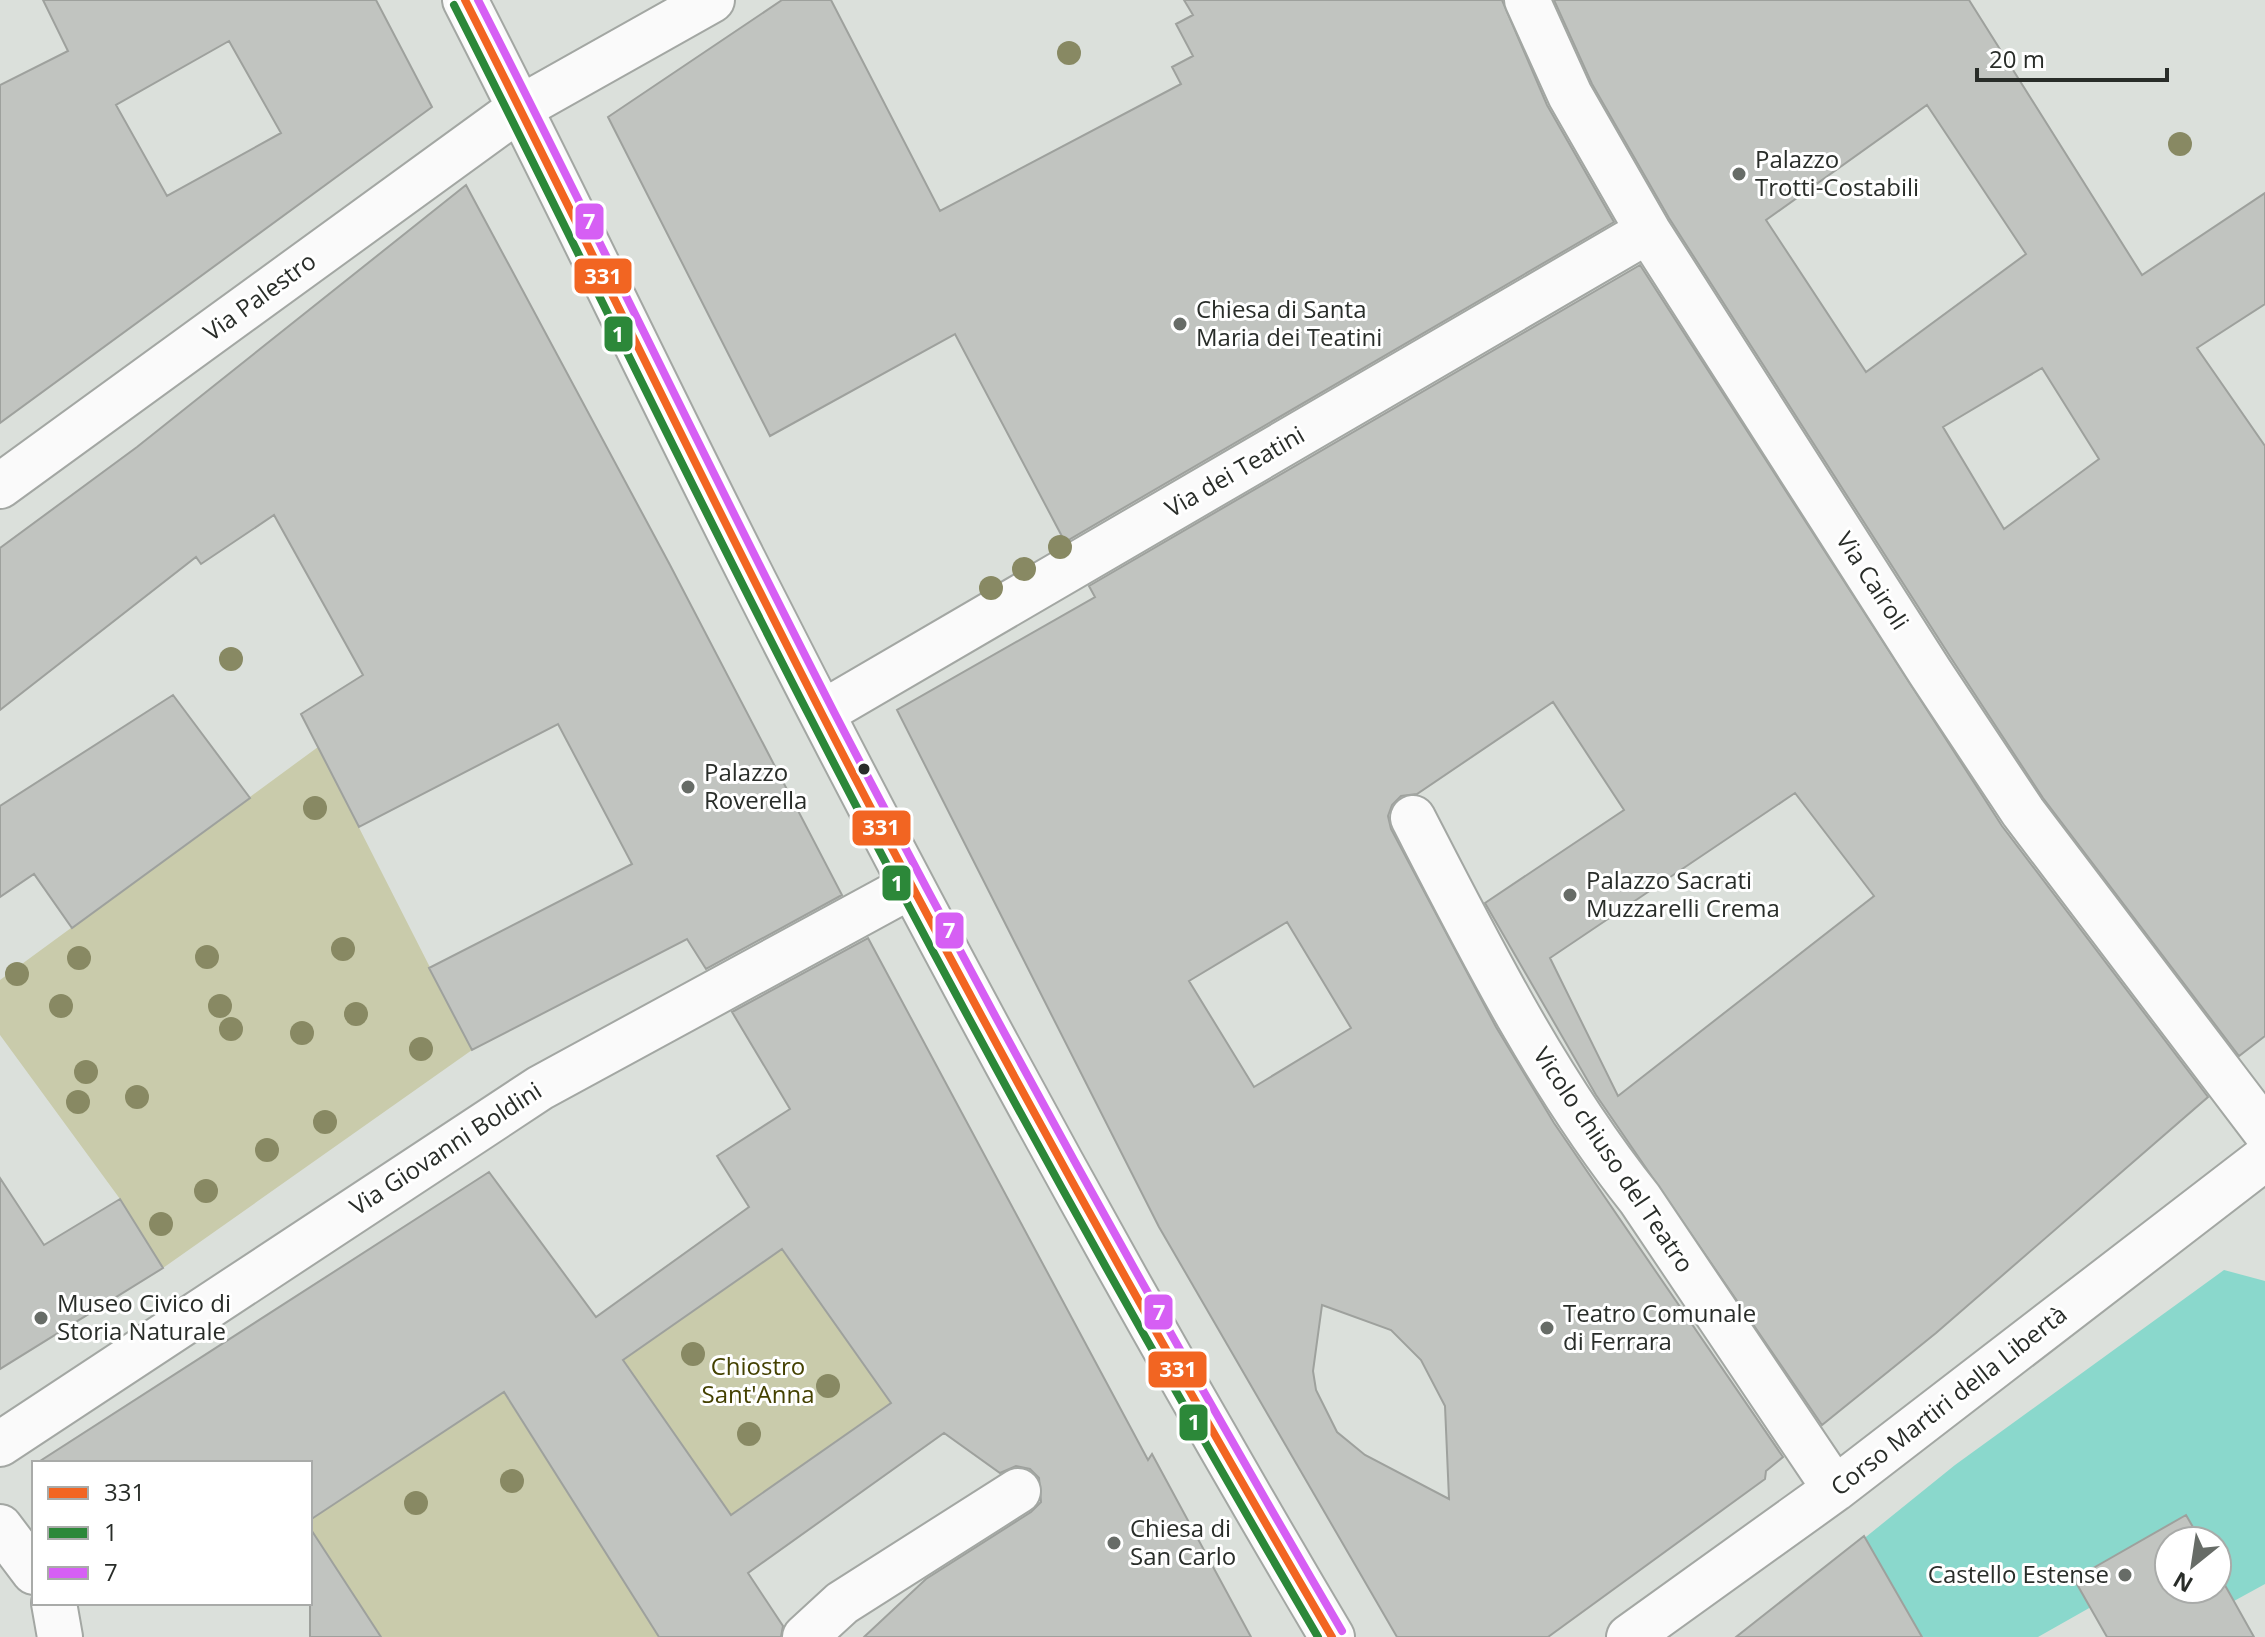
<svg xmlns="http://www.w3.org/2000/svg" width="2265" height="1637" font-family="'Open Sans',sans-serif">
<rect width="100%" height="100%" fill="#dbe0db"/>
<path fill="#c9cbab" d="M 318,747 L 472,1050 L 163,1268 L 120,1199 L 0,1035 L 0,980 Z
M 782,1249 L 891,1403 L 731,1515 L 623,1360 Z
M 495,1379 L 659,1637 L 381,1637 L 331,1561 L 310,1560 L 310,1506 Z"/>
<path fill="#8ad8cc" d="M 2224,1270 L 2265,1281 L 2265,1584 L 2234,1601 L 2217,1571 L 2217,1541 L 2201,1541 L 2186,1516 L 2075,1578 L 2091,1607 L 2038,1637 L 1742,1637 L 1955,1465 Z"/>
<path fill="#c1c4c0" stroke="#9ea19d" stroke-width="2" fill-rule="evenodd" d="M 43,0 L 376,0 L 432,107 L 0,423 L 0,85 L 68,51 ZM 229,41 L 281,133 L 167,196 L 116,105 Z
M 782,0 L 831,0 L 940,211 L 1181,84 L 1172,67 L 1193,56 L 1176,24 L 1193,15 L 1184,0 L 1502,0 L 1547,105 L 1614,222 L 1065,542 L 955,334 L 770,436 L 608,117 Z
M 1554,0 L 1969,0 L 2142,275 L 2265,193 L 2265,304 L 2197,348 L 2265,446 L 2265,1036 L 2239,1056 L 2043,798 L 1951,658 L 1669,218 L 1592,84 ZM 1927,105 L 2026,254 L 1866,372 L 1766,220 ZM 2042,368 L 2099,459 L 2004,529 L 1943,427 Z
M 466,185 L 670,565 L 842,895 L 706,969 L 687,939 L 472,1050 L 429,968 L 632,864 L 558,724 L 359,827 L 301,714 L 363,675 L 274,515 L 201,564 L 196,557 L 0,710 L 0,548 L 137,447 Z
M 1640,265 L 2002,826 L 2208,1097 L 1936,1333 L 1822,1425 L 1596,1095 L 1485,903 L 1624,810 L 1553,702 L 1417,794 L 1401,796 L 1392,805 L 1388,816 L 1391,829 L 1496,1027 L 1554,1123 L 1783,1457 L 1766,1471 L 1765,1479 L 1548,1637 L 1397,1637 L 1159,1227 L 897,710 L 1095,597 L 1089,586 ZM 1795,793 L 1874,896 L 1618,1096 L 1550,958 ZM 1287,922 L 1351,1028 L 1254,1087 L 1189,981 ZM 1322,1305 L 1391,1330 L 1421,1360 L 1445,1406 L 1449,1499 L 1365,1455 L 1337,1432 L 1316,1390 L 1313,1371 Z
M 173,695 L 250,798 L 72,928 L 34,874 L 0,897 L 0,806 Z
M 868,938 L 1148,1460 L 1152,1454 L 1251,1637 L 864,1637 L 926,1579 L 1031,1512 L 1041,1502 L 1039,1478 L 1030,1469 L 1016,1466 L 1000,1473 L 944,1433 L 748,1573 L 783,1626 L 781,1637 L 659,1637 L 504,1392 L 310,1520 L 310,1463 L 37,1463 L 489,1172 L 596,1317 L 749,1207 L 717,1156 L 790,1109 L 732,1012 ZM 782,1249 L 891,1403 L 731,1515 L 623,1360 Z
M 0,1178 L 44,1245 L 120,1199 L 163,1268 L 0,1369 Z
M 2186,1515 L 2201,1541 L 2169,1541 L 2169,1589 L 2217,1589 L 2217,1571 L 2254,1637 L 2107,1637 L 2074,1579 Z
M 310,1528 L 381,1637 L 310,1637 Z
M 1864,1536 L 1922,1637 L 1736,1637 Z"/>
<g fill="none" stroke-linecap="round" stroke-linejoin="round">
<defs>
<path id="minor" d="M 465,0 C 564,193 657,390 755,583 C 936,940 1128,1293 1332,1637
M 1527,0 L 1570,95 L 1648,231 L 1930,672 L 2023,812 L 2265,1131
M 0,486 L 520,108 L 712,0
M 822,713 L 1648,231
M 1413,818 C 1481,950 1547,1082 1640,1199 L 1835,1489
M 0,1444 L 540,1088 L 911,886
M 0,1527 L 34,1572
M 54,1603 L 60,1637
M 805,1637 L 842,1603 L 1018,1491
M 1629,1637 L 1835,1489 L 2265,1158"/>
</defs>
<use href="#minor" stroke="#a3a7a3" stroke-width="48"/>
<use href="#minor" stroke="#fafafa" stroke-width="44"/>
<defs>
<path id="bus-1" d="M 465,0 C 586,238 701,479 823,716 C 984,1028 1154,1334 1332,1637"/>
<path id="bus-2" d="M 454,5 C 575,243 689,483 811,719 C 971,1030 1141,1335 1318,1637"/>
<path id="bus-3" d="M 478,0 C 599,237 713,477 835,714 C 996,1024 1165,1329 1342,1631"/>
</defs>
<use href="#bus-1" stroke="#fff" stroke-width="14"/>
<use href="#bus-2" stroke="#fff" stroke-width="14"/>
<use href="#bus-3" stroke="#fff" stroke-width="14"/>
<use href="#bus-1" stroke="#f26522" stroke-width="8"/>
<use href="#bus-2" stroke="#2c8839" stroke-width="8"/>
<use href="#bus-3" stroke="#d65ff4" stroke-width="8"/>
</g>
<g fill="#888963">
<circle cx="1069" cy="53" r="12"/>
<circle cx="2180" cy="144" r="12"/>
<circle cx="1060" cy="547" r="12"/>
<circle cx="1024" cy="569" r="12"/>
<circle cx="991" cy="588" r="12"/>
<circle cx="231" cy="659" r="12"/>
<circle cx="315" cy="808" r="12"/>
<circle cx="343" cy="949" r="12"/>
<circle cx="207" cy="957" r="12"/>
<circle cx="79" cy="958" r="12"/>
<circle cx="17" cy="974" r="12"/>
<circle cx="61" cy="1006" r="12"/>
<circle cx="220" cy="1006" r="12"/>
<circle cx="356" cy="1014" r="12"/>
<circle cx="231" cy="1029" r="12"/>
<circle cx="302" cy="1033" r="12"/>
<circle cx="421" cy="1049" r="12"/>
<circle cx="86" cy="1072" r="12"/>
<circle cx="137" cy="1097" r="12"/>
<circle cx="78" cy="1102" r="12"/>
<circle cx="325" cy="1122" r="12"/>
<circle cx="267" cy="1150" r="12"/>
<circle cx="206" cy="1191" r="12"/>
<circle cx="161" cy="1224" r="12"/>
<circle cx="693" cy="1354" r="12"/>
<circle cx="828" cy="1386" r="12"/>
<circle cx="749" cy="1434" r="12"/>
<circle cx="512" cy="1481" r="12"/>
<circle cx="416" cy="1503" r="12"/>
</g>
<g fill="#676c67" stroke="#fff" stroke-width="3">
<circle cx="1739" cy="174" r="8"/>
<circle cx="1180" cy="324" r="8"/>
<circle cx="688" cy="787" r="8"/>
<circle cx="1570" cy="895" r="8"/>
<circle cx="41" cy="1318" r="8"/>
<circle cx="1547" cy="1328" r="8"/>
<circle cx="1114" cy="1543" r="8"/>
<circle cx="2125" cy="1575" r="8"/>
</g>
<circle fill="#292d29" stroke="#fff" stroke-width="3" cx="864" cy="769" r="7"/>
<g text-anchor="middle" stroke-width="6" stroke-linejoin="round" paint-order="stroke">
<g font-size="24" fill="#292d29" stroke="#fff" text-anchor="start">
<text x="1755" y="168">Palazzo<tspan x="1755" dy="28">Trotti-Costabili</tspan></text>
<text x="1196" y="318">Chiesa di Santa<tspan x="1196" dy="28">Maria dei Teatini</tspan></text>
<text x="704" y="781">Palazzo<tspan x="704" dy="28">Roverella</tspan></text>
<text x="1586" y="889">Palazzo Sacrati<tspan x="1586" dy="28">Muzzarelli Crema</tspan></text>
<text x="57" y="1312">Museo Civico di<tspan x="57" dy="28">Storia Naturale</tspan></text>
<text x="1563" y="1322">Teatro Comunale<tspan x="1563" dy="28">di Ferrara</tspan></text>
<text x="1130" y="1537">Chiesa di<tspan x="1130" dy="28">San Carlo</tspan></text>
<text x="2109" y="1583" text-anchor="end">Castello Estense</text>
</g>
<g font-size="24" fill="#292d29" stroke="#fff">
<text transform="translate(260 297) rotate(-36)" y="8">Via Palestro</text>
<text transform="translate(1235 472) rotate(-30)" y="8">Via dei Teatini</text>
<text transform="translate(1872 581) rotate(57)" y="8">Via Cairoli</text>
<text transform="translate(446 1149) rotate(-33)" y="8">Via Giovanni Boldini</text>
<text transform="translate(1613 1160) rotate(56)" y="8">Vicolo chiuso del Teatro</text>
<text transform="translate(1949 1401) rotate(-38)" y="8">Corso Martiri della Libertà</text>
</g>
<g font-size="24" fill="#444100" stroke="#fff">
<text x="758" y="1375">Chiostro<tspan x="758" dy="28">Sant'Anna</tspan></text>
</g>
</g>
<g stroke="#fff" stroke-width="3">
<rect x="574" y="202" width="31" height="39" rx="8" fill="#d65ff4"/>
<rect x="573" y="257" width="60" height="38" rx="8" fill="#f26522"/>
<rect x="603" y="315" width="31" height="38" rx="8" fill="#2c8839"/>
<rect x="851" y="809" width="61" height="38" rx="8" fill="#f26522"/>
<rect x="881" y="864" width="31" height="38" rx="8" fill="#2c8839"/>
<rect x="934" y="911" width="31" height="39" rx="8" fill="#d65ff4"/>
<rect x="1143" y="1293" width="31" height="38" rx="8" fill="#d65ff4"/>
<rect x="1147" y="1350" width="61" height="39" rx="8" fill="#f26522"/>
<rect x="1178" y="1403" width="31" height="39" rx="8" fill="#2c8839"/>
</g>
<g font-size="22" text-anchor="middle" font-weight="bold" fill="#fff">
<text x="589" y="229">7</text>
<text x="603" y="284">331</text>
<text x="618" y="342">1</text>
<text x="881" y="835">331</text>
<text x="897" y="891">1</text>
<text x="949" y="938">7</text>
<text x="1159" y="1320">7</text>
<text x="1178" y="1377">331</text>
<text x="1194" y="1430">1</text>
</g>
<rect x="32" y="1461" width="280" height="144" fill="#ffffff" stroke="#a9aba9" stroke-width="2"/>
<rect x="48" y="1487" width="40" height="12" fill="#f26522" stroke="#a9aba9" stroke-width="2"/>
<text x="104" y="1501" font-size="24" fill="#292d29">331</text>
<rect x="48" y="1527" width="40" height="12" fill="#2c8839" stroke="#a9aba9" stroke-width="2"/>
<text x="104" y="1541" font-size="24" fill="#292d29">1</text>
<rect x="48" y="1567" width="40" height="12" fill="#d65ff4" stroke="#a9aba9" stroke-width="2"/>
<text x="104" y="1581" font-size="24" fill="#292d29">7</text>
<g transform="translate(2193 1565) rotate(210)"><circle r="38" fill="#ffffff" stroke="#a9aba9" stroke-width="2"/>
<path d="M0-6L14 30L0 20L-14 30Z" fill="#676c67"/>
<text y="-12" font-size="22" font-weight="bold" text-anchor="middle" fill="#292d29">N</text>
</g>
<path d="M1977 68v12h190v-12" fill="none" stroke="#292d29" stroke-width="4"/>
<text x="1989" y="68" font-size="24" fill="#292d29" stroke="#ffffff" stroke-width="6" paint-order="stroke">20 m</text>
</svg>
